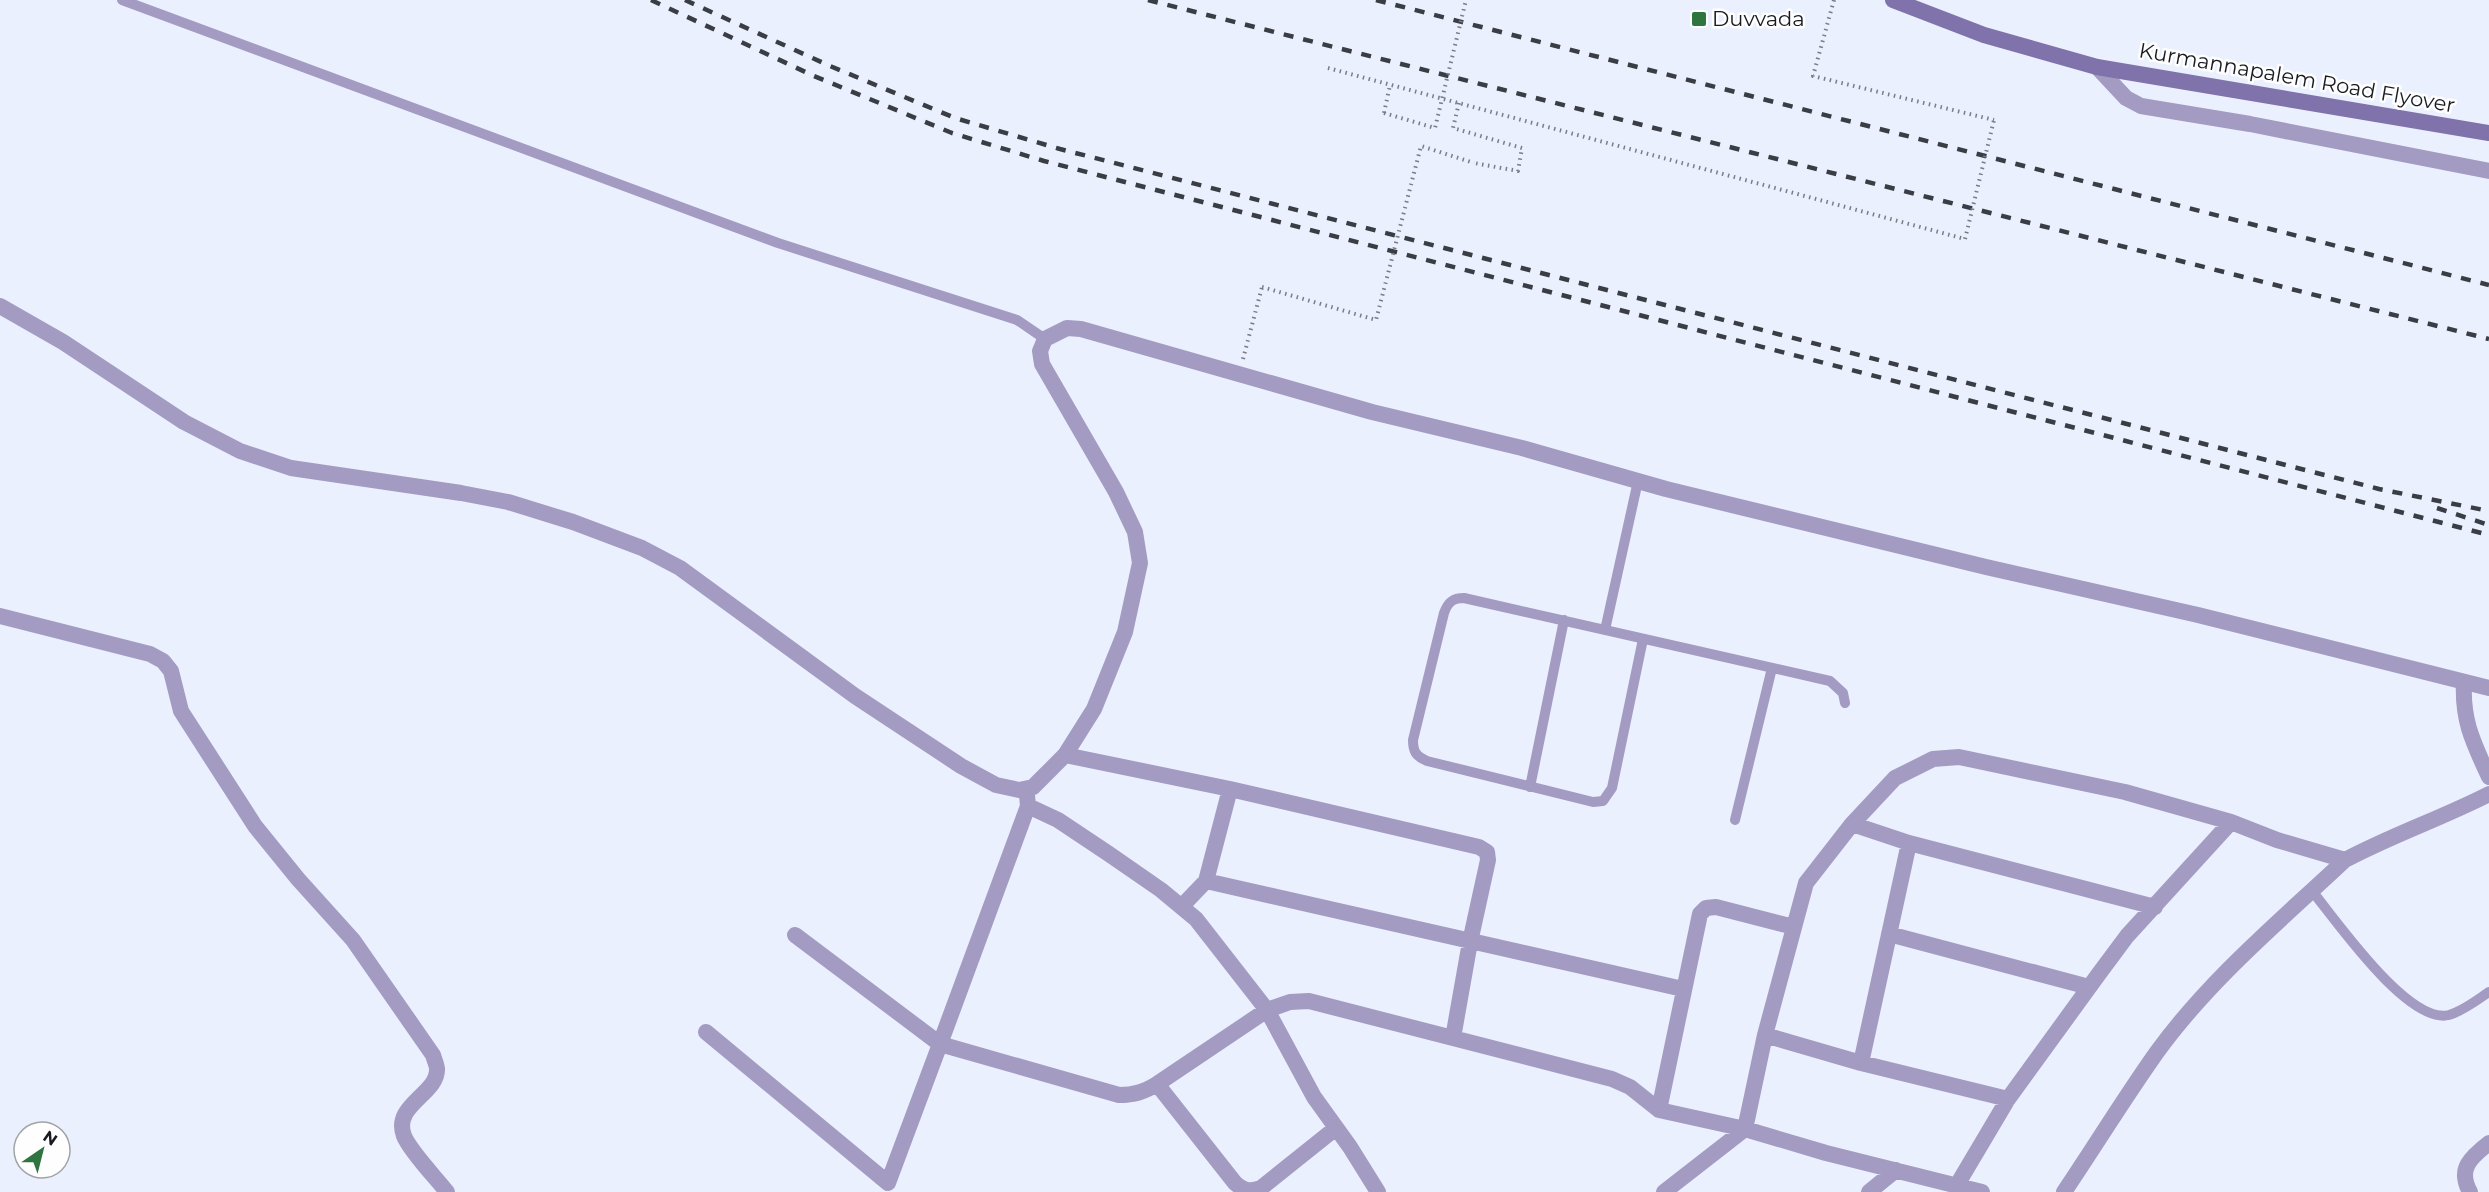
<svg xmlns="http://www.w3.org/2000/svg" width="2489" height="1192" font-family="Montserrat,sans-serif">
<rect width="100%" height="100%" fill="#ebf0fe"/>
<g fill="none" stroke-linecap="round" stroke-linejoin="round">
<path stroke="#7a7d86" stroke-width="4" stroke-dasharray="1.5 4.5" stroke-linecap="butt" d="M 1834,0 L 1813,76 L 1994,120
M 1328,68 L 1965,239
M 1459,103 L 1453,128 L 1522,148 L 1518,171 L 1474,163
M 1384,113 L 1390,85
M 1243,359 L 1262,287"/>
<path stroke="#a49bc2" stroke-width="10" d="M 122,0 L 778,243 L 1017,320 L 1045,339
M 1605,630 L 1638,481
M 1643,639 L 1612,788 L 1603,801 L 1593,802 L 1427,761 C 1416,756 1413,752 1413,740 L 1444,613 C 1448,602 1453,598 1464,598 L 1830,681 L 1843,693 L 1845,703
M 1530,787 L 1564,620
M 1735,820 L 1772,668
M 2312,891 C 2336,920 2408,1025 2449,1015 C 2463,1011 2477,1000 2489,992"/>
<path stroke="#a49bc2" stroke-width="16" d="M 0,616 L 150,654 L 163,661 L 171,671 L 181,711 L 255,826 L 298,879 L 353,940 L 433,1055 C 434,1059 437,1065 437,1069 C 438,1094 392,1105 404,1136 C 410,1151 436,1178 447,1192
M 2464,682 C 2462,721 2473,742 2489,777
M 1065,755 L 1230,789 L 1479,847 L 1487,852 L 1488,860 L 1470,942 L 1453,1038
M 1027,795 L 1028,806 L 1058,820 L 1109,854 L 1161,890 L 1196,919 L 1267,1010 L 1314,1097 L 1350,1147 L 1378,1192
M 1028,806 L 940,1044 L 1119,1095 C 1134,1095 1144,1092 1157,1084 L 1267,1010 L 1290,1002 L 1309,1001 L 1612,1079 L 1630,1087 L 1659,1110 L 1745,1129 L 1826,1153 L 1982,1192
M 1852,824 L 1909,843 L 2155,907
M 2345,860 C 2392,835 2442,818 2489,794
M 1206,881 L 1683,989
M 1182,906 L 1206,881 L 1230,789
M 1889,934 L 2089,987
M 706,1032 L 888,1183 L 940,1044 L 795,935
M 1765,1035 L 1861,1063 L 2008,1099
M 1861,1063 L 1909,843
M 1157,1084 L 1235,1183 C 1244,1191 1250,1192 1261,1188 L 1336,1128
M 1659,1110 L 1700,914 L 1706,908 L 1716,907 L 1794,927
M 1957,1185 L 2008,1099 L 2098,975 L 2127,936 L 2231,822 L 2277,840 L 2345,860 C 2280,921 2210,979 2157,1052 C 2125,1097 2095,1146 2064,1192
M 1664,1192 L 1745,1129 L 1765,1035 L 1806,883 L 1852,824 L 1895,778 L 1933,759 L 1959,757 L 2125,792 L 2231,822
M 1869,1192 L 1896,1170
M 2470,1192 C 2457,1169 2471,1157 2489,1143"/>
<path stroke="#a49bc2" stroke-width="16" d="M 2097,67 L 2126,98 L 2141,106 L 2250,124 L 2489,171
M 0,306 L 63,342 L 184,422 L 240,451 L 291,468 L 461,493 L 508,502 L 573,522 L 642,548 L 680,568 L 855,696 L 961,766 L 996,785 L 1019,790 L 1033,787 L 1065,755 L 1094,709 L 1125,632 L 1140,563 L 1135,532 L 1116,492 L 1042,364 L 1040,351 L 1045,339 L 1067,328 L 1081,329 L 1372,412 L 1522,448 L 1666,489 L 1986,567 L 2198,615 L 2489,688"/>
<path stroke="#8072aa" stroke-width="16" d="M 1893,0 L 1984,35 L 2097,67 L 2489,133"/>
<path stroke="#3a3d43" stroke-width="4.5" stroke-dasharray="10 10" stroke-linecap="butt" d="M 651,0 L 814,76 L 952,133 L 1044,161 L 2489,535
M 685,0 L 830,66 L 955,118 L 1060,149 L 2379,489 L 2489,511
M 1148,0 L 2489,339
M 1376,0 L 2489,285
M 2437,508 L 2489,525"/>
<path stroke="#7a7d86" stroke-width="4" stroke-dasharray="1.5 4.5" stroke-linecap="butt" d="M 1384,113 L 1435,128 L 1466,0
M 1965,239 L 1994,120
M 1262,287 L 1376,320 L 1421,146 L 1474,163"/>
</g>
<rect fill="#2e7540" stroke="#fdfefd" stroke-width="2" x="1691" y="11" width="16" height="16" rx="3"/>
<g text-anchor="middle" stroke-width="5" stroke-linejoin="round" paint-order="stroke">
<g font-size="21" fill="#191b20" stroke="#fdfefd" text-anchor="start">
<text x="1712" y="26">Duvvada</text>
</g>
<g font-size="21" fill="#191b20" stroke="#fdfefd">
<text transform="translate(2297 78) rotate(10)" y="7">Kurmannapalem Road Flyover</text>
</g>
</g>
<g transform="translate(42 1150) rotate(35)"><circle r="28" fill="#fdfefd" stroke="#a2a3a5" stroke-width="1.5"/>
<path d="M0-4.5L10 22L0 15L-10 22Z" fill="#2e7540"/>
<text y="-9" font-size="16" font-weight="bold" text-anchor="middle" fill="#191b20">N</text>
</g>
</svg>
